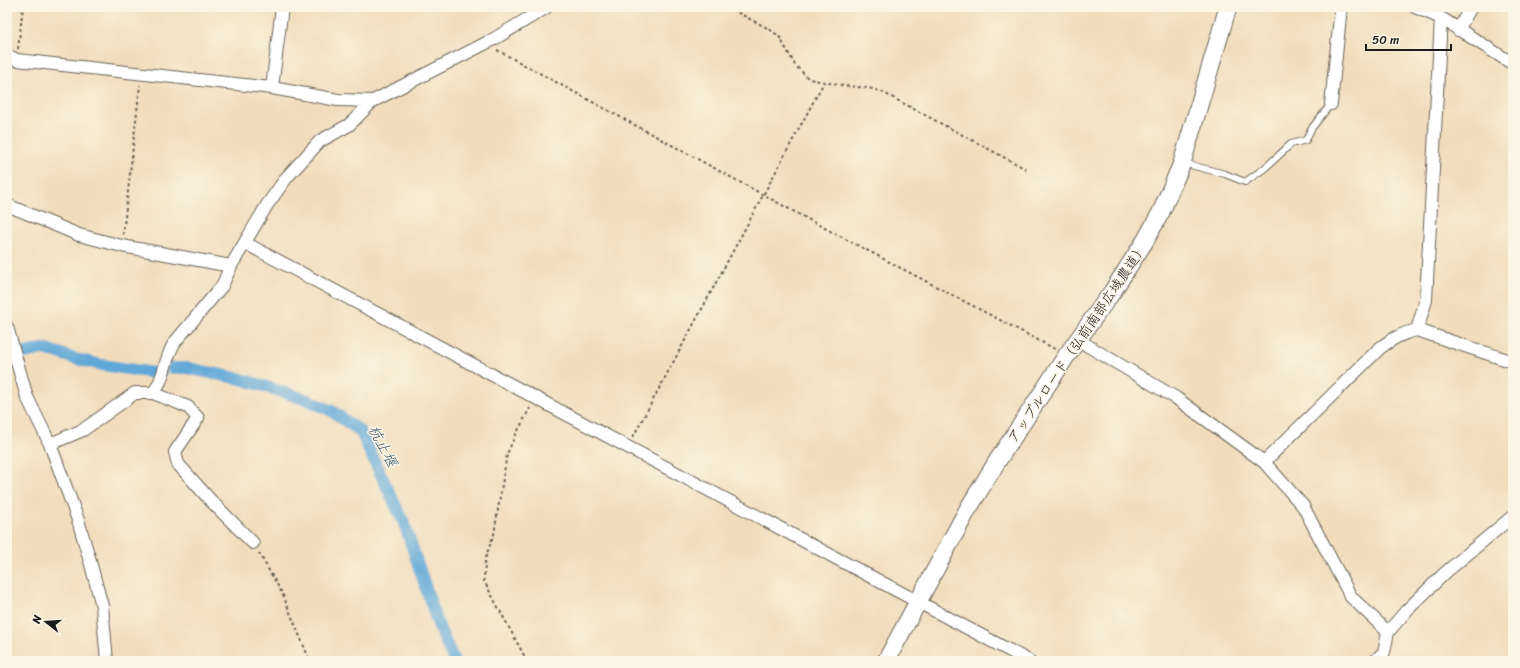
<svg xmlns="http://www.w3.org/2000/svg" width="1520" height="668" font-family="Sriracha,'Klee One',sans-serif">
<rect width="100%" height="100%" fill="#fcf5e5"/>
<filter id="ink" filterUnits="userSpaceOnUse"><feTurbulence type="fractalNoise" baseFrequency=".025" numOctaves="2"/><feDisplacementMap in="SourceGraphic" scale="8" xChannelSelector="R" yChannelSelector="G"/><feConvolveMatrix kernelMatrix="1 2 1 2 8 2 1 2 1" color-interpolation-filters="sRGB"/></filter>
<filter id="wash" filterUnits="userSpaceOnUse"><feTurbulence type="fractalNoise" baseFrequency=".012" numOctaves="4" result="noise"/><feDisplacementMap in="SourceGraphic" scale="16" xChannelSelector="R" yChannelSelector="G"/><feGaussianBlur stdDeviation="0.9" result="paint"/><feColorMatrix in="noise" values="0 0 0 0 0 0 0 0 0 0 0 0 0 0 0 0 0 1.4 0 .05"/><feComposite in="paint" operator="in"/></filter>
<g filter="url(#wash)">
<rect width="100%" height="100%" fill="#f1ddbc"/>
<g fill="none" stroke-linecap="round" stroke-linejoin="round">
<path stroke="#60a8d7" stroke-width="12" d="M 25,353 L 42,349 L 56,352 L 72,358 L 102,365 L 154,373 L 161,372
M 173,368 L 187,368 L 241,379 L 308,400 L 332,411 L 360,431 L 404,523 L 439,627 L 454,661"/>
</g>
</g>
<g filter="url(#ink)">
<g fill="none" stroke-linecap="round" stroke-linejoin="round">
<defs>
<path id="lane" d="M 1183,163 L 1225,174 L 1245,182 L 1265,168 L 1291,144 L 1306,140 L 1311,129 L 1331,104"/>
<path id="street" d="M 1415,7 L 1441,18 L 1513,64
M 1458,30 L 1471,7
M 7,55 L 17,60 L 272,88 L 338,100 L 373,101
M 272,88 L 282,7
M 1331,104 L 1341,7
M 7,205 L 79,235 L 122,246 L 231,266
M 245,243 L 1029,661
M 7,327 L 27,397 L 50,444 L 78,520 L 90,561 L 102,606 L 107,661
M 1417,330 L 1426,300 L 1441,18
M 1078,340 L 1176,398 L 1264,462 L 1303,506 L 1351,597 L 1388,632
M 153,393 C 165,380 164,358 175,342 L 222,286 L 231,266 L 267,205 L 287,177 L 320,141 L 349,125 L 373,101 L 494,39 L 547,7
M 50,444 L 83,430 L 135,393 L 153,393 L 188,407 L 198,418 L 175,452 L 178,464 L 212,502 L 253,543
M 1264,462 L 1380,348 C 1392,339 1402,333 1417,330 L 1513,362
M 1375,661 L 1384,652 L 1388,632 L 1407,610 L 1446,572 L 1513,516"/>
<path id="secondary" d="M 886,661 L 968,509 L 998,460 L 1067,355 L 1112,292 L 1145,241 L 1161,212 L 1182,163 L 1228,7"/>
</defs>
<use href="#lane" stroke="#676054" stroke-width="8"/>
<use href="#street" stroke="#676054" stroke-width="14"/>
<use href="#secondary" stroke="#676054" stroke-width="19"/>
<path stroke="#676054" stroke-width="2" stroke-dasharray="3 3" stroke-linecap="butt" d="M 727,7 L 769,29 L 779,36 L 795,65 L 809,79 L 846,86 L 869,88 L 882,92 L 1026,169
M 18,49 L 23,7
M 497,50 L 817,224 L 1055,349
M 123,235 L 140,85
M 633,437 L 824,82
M 259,553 L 282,593 L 310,661
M 527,661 L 484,581 L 485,559 L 494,534 L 507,454 L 514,438 L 530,408"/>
<use href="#lane" stroke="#fff" stroke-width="6"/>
<use href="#street" stroke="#fff" stroke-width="12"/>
<use href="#secondary" stroke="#fff" stroke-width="17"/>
</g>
</g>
<g text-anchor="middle" stroke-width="3" stroke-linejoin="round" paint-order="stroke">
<g font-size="14" fill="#1c1c1c" stroke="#fcf5e5">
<text transform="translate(1077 343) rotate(-56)" y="5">アップルロード（弘前南部広域農道）</text>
</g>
<g font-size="15" font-style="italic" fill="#3b5b70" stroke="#fcf5e5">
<text transform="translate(383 446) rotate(62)" y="5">杭止堰</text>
</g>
</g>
<rect width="1520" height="668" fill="none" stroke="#fcf5e5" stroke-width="24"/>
<g transform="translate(46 622) rotate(287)" stroke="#fcf5e5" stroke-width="3" paint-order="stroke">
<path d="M0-3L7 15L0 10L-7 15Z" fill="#1c1c1c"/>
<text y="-6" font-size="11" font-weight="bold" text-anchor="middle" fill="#1c1c1c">N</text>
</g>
<path d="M1366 44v6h85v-6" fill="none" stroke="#1c1c1c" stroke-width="2"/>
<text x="1372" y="44" font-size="12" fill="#1c1c1c" stroke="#fcf5e5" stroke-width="3" paint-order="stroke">50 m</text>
</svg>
